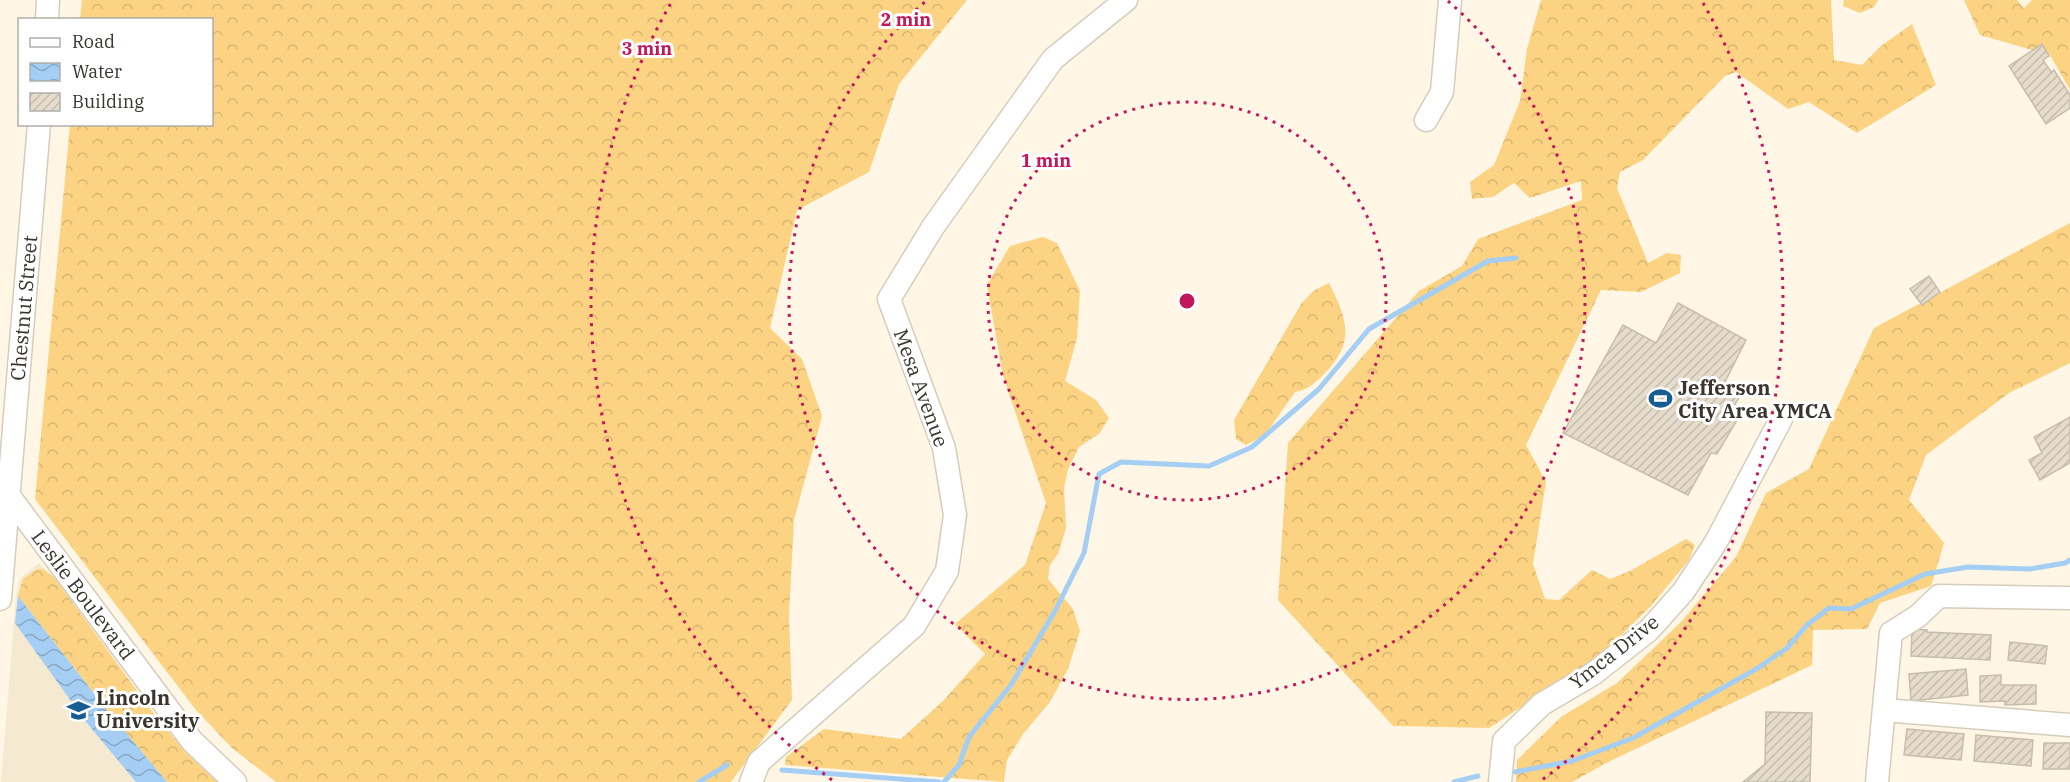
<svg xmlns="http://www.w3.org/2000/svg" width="2070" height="782" font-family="'IBM Plex Serif',serif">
<defs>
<pattern id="forest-crowns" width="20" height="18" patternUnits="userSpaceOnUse" patternTransform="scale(1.5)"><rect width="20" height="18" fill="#fbd382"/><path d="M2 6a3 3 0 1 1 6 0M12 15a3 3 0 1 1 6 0" fill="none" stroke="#d8b671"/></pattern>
<pattern id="water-waves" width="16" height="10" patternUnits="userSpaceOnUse" patternTransform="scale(1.5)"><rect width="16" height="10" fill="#a4cef3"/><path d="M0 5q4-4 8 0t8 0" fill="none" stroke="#87a8c5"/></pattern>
<pattern id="building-hatch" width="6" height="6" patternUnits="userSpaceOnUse" patternTransform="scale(1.5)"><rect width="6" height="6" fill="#e5dccb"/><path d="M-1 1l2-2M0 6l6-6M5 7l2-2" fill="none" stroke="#c5bdaf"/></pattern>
</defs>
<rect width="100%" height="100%" fill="#fff6e5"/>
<path fill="#f5e9d2" d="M 39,563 L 57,582 L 184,755 L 215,782 L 1,782 L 16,596 L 20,578 Z"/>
<path fill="url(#forest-crowns)" d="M 82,0 L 967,0 L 899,84 L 869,172 L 797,210 L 770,328 L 802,359 L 822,416 L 794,520 L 789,615 L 792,700 L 731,782 L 276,782 L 232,748 L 196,710 L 35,499 L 70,125 L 212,124 L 212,20 L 80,19 Z
M 1541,0 L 1831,0 L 1834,60 L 1862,65 L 1881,46 L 1912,24 L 1936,85 L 1857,133 L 1809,102 L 1788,109 L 1736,72 L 1725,76 L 1643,160 L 1620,172 L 1617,188 L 1648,263 L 1667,253 L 1681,255 L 1680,273 L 1641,292 L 1601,290 L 1526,445 L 1546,482 L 1533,564 L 1545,599 L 1559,600 L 1592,570 L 1610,579 L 1630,571 L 1686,539 L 1695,545 L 1689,560 L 1650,607 L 1601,655 L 1489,728 L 1393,726 L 1278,600 L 1288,443 L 1419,291 L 1462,266 L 1478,239 L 1582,200 L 1581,181 L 1530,198 L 1514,183 L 1493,197 L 1472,199 L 1470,182 L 1494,165 L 1520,101 L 1527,49 Z
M 1844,0 L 1878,0 L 1874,7 L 1860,13 L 1843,6 Z
M 1964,0 L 2017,0 L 2024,8 L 2032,0 L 2070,0 L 2070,90 L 2050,55 L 1980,35 Z
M 2070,223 L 2070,363 L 2009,393 L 1926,455 L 1909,500 L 1944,543 L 1931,586 L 1880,603 L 1867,629 L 1813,630 L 1812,665 L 1608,762 L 1572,782 L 1516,782 L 1517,760 L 1561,717 L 1617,683 L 1680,623 L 1736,557 L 1766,493 L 1809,469 L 1874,328 Z
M 1043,237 L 1057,243 L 1080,291 L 1077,338 L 1065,381 L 1096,400 L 1109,418 L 1099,434 L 1079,447 L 1068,469 L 1064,488 L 1066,528 L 1058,554 L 1050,565 L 1048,579 L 1073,609 L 1080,631 L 1068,669 L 1050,702 L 1023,734 L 1007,760 L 1004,782 L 785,765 L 786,757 L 824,729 L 901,739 L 943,701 L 985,654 L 955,624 L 1025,565 L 1046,503 L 1003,376 L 987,285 L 1010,246 Z
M 1329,283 C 1348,321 1356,343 1322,376 C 1313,384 1308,390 1295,392 L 1265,435 L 1246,445 L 1236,439 L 1234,420 L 1301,304 L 1313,291 Z
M 37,569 L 43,569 L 54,577 L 154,714 L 187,754 L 218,782 L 167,782 L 107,710 L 18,596 L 23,579 Z"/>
<path fill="url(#water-waves)" d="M 18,596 L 107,710 L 167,782 L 136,782 L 86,722 L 15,623 Z"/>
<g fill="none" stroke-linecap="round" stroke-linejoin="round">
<path stroke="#a4cef3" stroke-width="5" d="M 782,770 L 939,782
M 1515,772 L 1572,761 L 1633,738 L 1758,668 L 1787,648 L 1807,625 L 1829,608 L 1851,609 L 1925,574 L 1968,567 L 2030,569 L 2065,563 L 2070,560
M 699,782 L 727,765
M 944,782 L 959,765 L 969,737 L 1011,685 L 1055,611 L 1084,553 L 1099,474 L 1121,462 L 1209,466 L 1252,447 L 1319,389 L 1369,329 L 1488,261 L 1516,258
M 1454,782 L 1478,776"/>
</g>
<path fill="url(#building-hatch)" stroke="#c6bead" stroke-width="1.5" d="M 2042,44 L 2049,56 L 2043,60 L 2051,72 L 2054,70 L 2070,95 L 2070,108 L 2046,124 L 2009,66 Z
M 1929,276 L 1940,292 L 1922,305 L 1910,289 Z
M 1678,303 L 1746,340 L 1725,382 L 1742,393 L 1735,404 L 1743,410 L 1717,454 L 1711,453 L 1688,495 L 1563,433 L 1623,325 L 1656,343 Z
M 2070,417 L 2070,463 L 2040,480 L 2029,460 L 2042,453 L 2034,437 Z
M 1912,629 L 1927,630 L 1927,632 L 1991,635 L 1990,660 L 1911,656 Z
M 2010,642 L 2047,646 L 2045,664 L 2008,660 Z
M 1966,669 L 1968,695 L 1911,701 L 1909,674 Z
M 2001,675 L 2001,685 L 2036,685 L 2036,704 L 2005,705 L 2005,701 L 1980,702 L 1980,676 Z
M 1766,712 L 1812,713 L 1810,782 L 1743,782 L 1765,764 Z
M 1907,729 L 1964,734 L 1961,760 L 1904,755 Z
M 1976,735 L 2033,740 L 2031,766 L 1974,761 Z
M 2044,743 L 2070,743 L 2070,769 L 2043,769 Z"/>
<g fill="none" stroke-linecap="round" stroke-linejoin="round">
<defs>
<path id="minor" d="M 47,20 L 48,0
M 1426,120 L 1442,92 L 1450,0
M 4,494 L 9,496 L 192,741 L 235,782
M 0,599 L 39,124
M 1884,710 L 2070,725
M 751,782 L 759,762 L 914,626 L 947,571 L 955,515 L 944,448 L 889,299 L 933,227 L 1053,59 L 1126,0
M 1500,782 L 1504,741 L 1542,704 L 1593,674 L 1649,630 L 1683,592 L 1716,542 L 1781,419
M 1877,782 L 1891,633 L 1918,616 L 1939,596 L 2070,598"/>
</defs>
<use href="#minor" stroke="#d5cdbc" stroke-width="25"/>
<use href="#minor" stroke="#fff" stroke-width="22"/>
</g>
<g fill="none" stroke="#c2185b" stroke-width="3" stroke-dasharray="3 6">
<circle cx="1187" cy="301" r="199"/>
<path d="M1448 1A398 398 0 1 1 926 1"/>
<path d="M832 780A596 596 0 0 1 671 3M1703 3A596 596 0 0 1 1542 780"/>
</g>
<defs>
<symbol id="stadium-bare" viewBox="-9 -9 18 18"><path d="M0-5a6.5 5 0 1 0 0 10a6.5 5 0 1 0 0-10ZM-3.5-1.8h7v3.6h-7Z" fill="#165e92" stroke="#fff" stroke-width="2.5" paint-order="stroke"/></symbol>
<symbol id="university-bare" viewBox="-9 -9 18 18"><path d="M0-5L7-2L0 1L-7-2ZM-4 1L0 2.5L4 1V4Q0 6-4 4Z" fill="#165e92" stroke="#fff" stroke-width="2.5" paint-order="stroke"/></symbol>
</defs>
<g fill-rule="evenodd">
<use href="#stadium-bare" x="1644" y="382" width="33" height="33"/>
<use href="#university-bare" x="62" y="694" width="33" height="33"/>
</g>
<g text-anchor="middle" stroke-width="6" stroke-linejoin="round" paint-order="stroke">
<g font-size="20" fill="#38342e" stroke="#fff">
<text transform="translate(24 308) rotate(-85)" y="7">Chestnut Street</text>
<text transform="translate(921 388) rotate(70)" y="7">Mesa Avenue</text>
<text transform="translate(83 595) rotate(53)" y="7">Leslie Boulevard</text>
<text transform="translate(1614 652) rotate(-38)" y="7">Ymca Drive</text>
</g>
<g font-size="20" font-weight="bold" fill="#38342e" stroke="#fff" text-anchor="start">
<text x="1678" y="395">Jefferson<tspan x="1678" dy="23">City Area YMCA</tspan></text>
<text x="96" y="705">Lincoln<tspan x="96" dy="23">University</tspan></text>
</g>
</g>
<circle cx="1187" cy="301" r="9" fill="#c2185b" stroke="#fff" stroke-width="3"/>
<g font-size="18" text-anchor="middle" font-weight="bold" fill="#c2185b" stroke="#fff" stroke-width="6" stroke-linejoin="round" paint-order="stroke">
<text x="906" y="26">2 min</text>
<text x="647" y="55">3 min</text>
<text x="1046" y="167">1 min</text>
</g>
<rect x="18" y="18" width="195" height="108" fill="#ffffff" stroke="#afaeab" stroke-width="1.5"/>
<rect x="30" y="38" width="30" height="9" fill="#ffffff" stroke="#afaeab" stroke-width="1.5"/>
<text x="72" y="48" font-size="18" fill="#38342e">Road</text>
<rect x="30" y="63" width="30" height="18" fill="url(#water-waves)" stroke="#afaeab" stroke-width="1.5"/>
<text x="72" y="78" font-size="18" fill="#38342e">Water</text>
<rect x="30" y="93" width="30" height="18" fill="url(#building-hatch)" stroke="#afaeab" stroke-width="1.5"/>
<text x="72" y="108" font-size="18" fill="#38342e">Building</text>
</svg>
